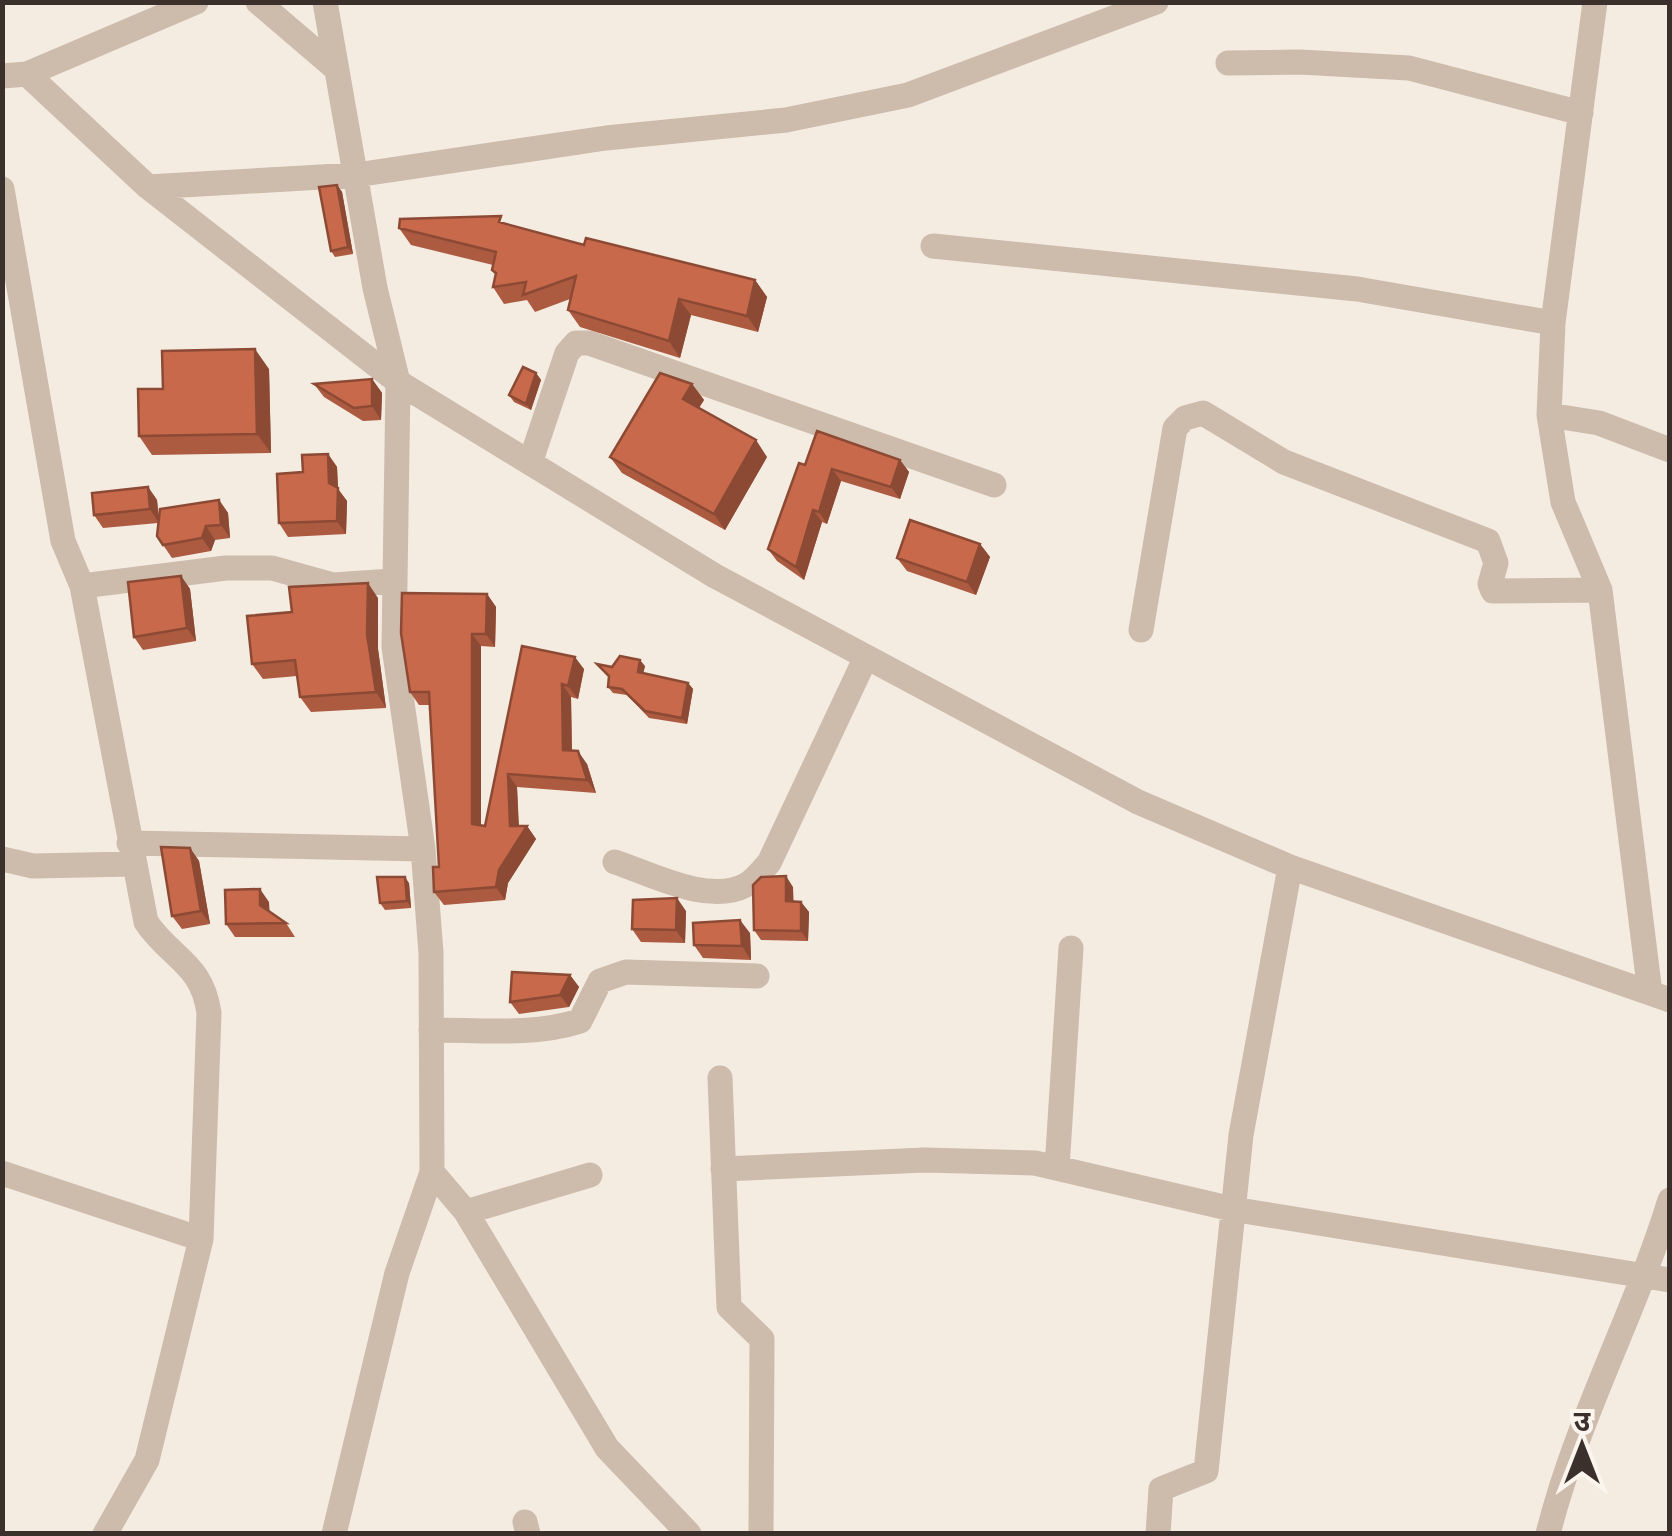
<svg xmlns="http://www.w3.org/2000/svg" width="1672" height="1536" font-family="Quicksand,'Noto Sans Devanagari',sans-serif">
<rect width="100%" height="100%" fill="#f4ebe1"/>
<g fill="none" stroke-linecap="round" stroke-linejoin="round">
<path stroke="#cdbbac" stroke-width="25" d="M 258,2 L 334,67
M 325,2 L 375,288 L 398,382 L 394,647 L 423,849 L 431,953 L 432,1172 L 397,1273 L 334,1534
M 1595,2 L 1553,323 L 1549,415 L 1563,502 L 1600,590 L 1650,993
M 1228,63 L 1300,62 L 1409,68 L 1581,113
M 27,74 L 196,2
M 2,76 L 27,74 L 148,187 L 398,382 L 715,576 L 1138,802 L 1290,867 L 1670,1000
M 148,187 L 356,175 L 606,138 L 786,120 L 908,95 L 1156,2
M 2,189 L 63,541 L 82,586 L 146,922 C 172,960 202,963 209,1013 L 201,1239 L 147,1460 L 105,1534
M 933,246 L 1357,289 L 1553,323
M 1549,415 L 1599,423 L 1670,450
M 530,463 L 567,353 L 576,343 L 589,343 L 994,485
M 82,586 L 226,568 L 272,568 L 333,585 L 392,581
M 1141,630 L 1175,428 L 1185,418 L 1203,413 L 1284,462 L 1488,541 L 1496,563 L 1490,584 L 1493,591 L 1600,590
M 129,843 L 423,849
M 2,859 L 33,866 L 133,864
M 615,862 C 651,874 709,905 746,885 C 755,880 762,870 769,863 L 866,657
M 431,1030 C 480,1030 533,1036 580,1021 L 600,981 L 626,972 L 757,976
M 720,1078 L 729,1307 L 762,1339 L 761,1534
M 1057,1168 L 1071,948
M 723,1169 L 925,1160 L 1035,1163 L 1232,1209 L 1670,1280
M 432,1172 L 466,1212 L 607,1448 L 689,1534
M 2,1173 L 201,1239
M 466,1212 L 590,1175
M 525,1522 L 528,1534
M 1158,1534 L 1161,1489 L 1206,1471 L 1241,1135 L 1290,867
M 1548,1534 C 1577,1418 1635,1314 1670,1200"/>
</g>
<path fill="#ac5a40" d="M 337,185 L 342,192 L 353,254 L 335,257 L 331,251 Z
M 507,224 L 584,245 L 755,280 L 767,297 L 758,332 L 691,315 L 680,358 L 580,327 L 568,310 L 570,299 L 535,312 L 527,300 L 504,304 L 493,287 L 496,276 L 492,270 L 493,265 L 411,245 L 399,228 Z
M 269,369 L 271,453 L 152,455 L 139,436 L 163,389 Z
M 536,373 L 541,380 L 531,410 L 514,402 L 509,395 Z
M 372,379 L 382,393 L 381,420 L 363,421 L 324,397 L 314,384 Z
M 692,384 L 704,400 L 699,408 L 767,457 L 725,530 L 622,473 L 610,457 Z
M 328,454 L 337,467 L 338,489 L 347,501 L 346,534 L 288,537 L 279,523 L 303,472 Z
M 900,460 L 909,472 L 900,499 L 841,481 L 827,524 L 822,522 L 804,580 L 777,561 L 768,549 L 805,465 Z
M 148,487 L 157,500 L 159,519 L 219,500 L 228,513 L 230,538 L 215,540 L 211,551 L 172,558 L 157,536 L 158,523 L 103,528 L 94,515 Z
M 980,544 L 990,557 L 976,595 L 907,571 L 897,558 Z
M 181,576 L 190,589 L 196,641 L 143,650 L 134,637 Z
M 487,594 L 496,607 L 495,647 L 481,646 L 481,825 L 485,826 L 522,646 L 584,669 L 578,699 L 571,697 L 572,751 L 587,764 L 596,793 L 517,787 L 519,826 L 527,826 L 536,839 L 508,883 L 505,900 L 444,905 L 434,892 L 439,867 L 429,705 L 419,705 L 410,692 Z
M 378,598 L 378,649 L 386,708 L 311,712 L 300,697 L 297,676 L 263,679 L 252,664 L 292,612 Z
M 597,664 L 612,667 L 645,666 L 643,673 L 688,683 L 693,689 L 687,724 L 649,718 L 627,695 L 613,693 L 608,687 L 609,678 Z
M 190,848 L 199,861 L 210,924 L 182,929 L 172,916 Z
M 409,883 L 411,908 L 385,910 L 380,903 Z
M 793,887 L 793,902 L 801,902 L 809,912 L 808,941 L 761,940 L 754,930 Z
M 269,902 L 269,911 L 286,923 L 295,937 L 235,937 L 226,924 Z
M 686,911 L 685,943 L 641,942 L 632,929 Z
M 750,933 L 751,960 L 703,958 L 694,945 Z
M 570,975 L 579,987 L 569,1007 L 519,1014 L 510,1002 Z"/>
<path fill="#8c4a34" d="M 337,185 L 342,192 L 353,254 L 348,247 Z
M 755,280 L 767,297 L 758,332 L 747,316 Z
M 679,299 L 691,315 L 680,358 L 669,341 Z
M 255,349 L 269,369 L 271,453 L 257,434 Z
M 536,373 L 541,380 L 531,410 L 526,404 Z
M 372,379 L 382,393 L 381,420 L 372,406 Z
M 692,384 L 704,400 L 694,415 L 683,399 Z
M 756,440 L 767,457 L 725,530 L 714,514 Z
M 328,454 L 337,467 L 338,489 L 347,501 L 346,534 L 337,521 L 329,483 Z
M 900,460 L 909,472 L 900,499 L 891,487 Z
M 832,469 L 841,481 L 827,524 L 819,512 Z
M 148,487 L 157,500 L 159,523 L 150,509 Z
M 219,500 L 228,513 L 230,538 L 221,525 Z
M 813,510 L 822,522 L 804,580 L 796,567 Z
M 206,526 L 215,540 L 211,551 L 202,538 Z
M 980,544 L 990,557 L 976,595 L 967,582 Z
M 181,576 L 190,589 L 196,641 L 187,628 Z
M 368,583 L 378,598 L 378,649 L 386,708 L 376,692 L 367,634 Z
M 487,594 L 496,607 L 495,647 L 486,634 Z
M 472,634 L 481,646 L 481,837 L 472,824 Z
M 575,657 L 584,669 L 578,699 L 568,686 Z
M 640,660 L 645,666 L 642,679 L 638,672 Z
M 688,683 L 693,689 L 687,724 L 682,718 Z
M 562,684 L 571,697 L 572,763 L 563,750 Z
M 578,751 L 587,764 L 596,793 L 587,780 Z
M 508,774 L 517,787 L 519,838 L 527,826 L 536,839 L 508,883 L 505,900 L 496,887 L 510,826 Z
M 190,848 L 199,861 L 210,924 L 201,911 Z
M 786,876 L 793,887 L 794,912 L 786,901 Z
M 405,877 L 409,883 L 411,908 L 407,901 Z
M 260,889 L 269,902 L 270,918 L 260,905 Z
M 677,898 L 686,911 L 685,943 L 676,930 Z
M 801,902 L 809,912 L 808,941 L 801,931 Z
M 740,920 L 750,933 L 751,960 L 742,946 Z
M 570,975 L 579,987 L 569,1007 L 560,995 Z"/>
<path fill="#c8694b" stroke="#8c4a34" stroke-width="2.5" d="M 337,185 L 348,247 L 331,251 L 319,187 Z
M 501,216 L 499,222 L 584,245 L 586,238 L 755,280 L 747,316 L 679,299 L 669,341 L 568,310 L 576,276 L 523,295 L 526,282 L 493,287 L 496,273 L 492,270 L 496,252 L 399,228 L 400,219 Z
M 255,349 L 257,434 L 139,436 L 138,389 L 163,389 L 162,351 Z
M 523,367 L 536,373 L 526,404 L 509,395 Z
M 660,373 L 692,384 L 683,399 L 756,440 L 714,514 L 610,457 Z
M 372,379 L 372,406 L 354,408 L 314,384 Z
M 817,431 L 900,460 L 891,487 L 832,469 L 819,512 L 813,510 L 796,567 L 768,549 L 799,463 L 805,465 Z
M 328,454 L 329,483 L 338,488 L 337,521 L 279,523 L 277,474 L 303,472 L 302,455 Z
M 148,487 L 150,509 L 94,515 L 92,493 Z
M 219,500 L 221,525 L 206,526 L 202,538 L 163,545 L 157,536 L 160,509 Z
M 910,520 L 980,544 L 967,582 L 897,558 Z
M 181,576 L 187,628 L 134,637 L 128,582 Z
M 368,583 L 367,634 L 376,692 L 300,697 L 295,660 L 252,664 L 247,616 L 292,612 L 289,587 Z
M 402,593 L 487,594 L 486,634 L 472,634 L 472,824 L 485,826 L 522,646 L 575,657 L 568,686 L 562,684 L 563,750 L 578,751 L 587,780 L 508,774 L 510,826 L 527,826 L 499,870 L 496,887 L 434,892 L 433,867 L 439,867 L 429,692 L 410,692 L 401,633 Z
M 620,656 L 640,660 L 638,672 L 688,683 L 682,718 L 645,711 L 622,689 L 608,687 L 609,676 L 597,664 L 612,667 Z
M 161,847 L 190,848 L 201,911 L 172,916 Z
M 786,876 L 786,901 L 801,902 L 801,931 L 754,930 L 753,885 L 761,877 Z
M 377,877 L 405,877 L 407,901 L 380,903 Z
M 260,889 L 260,905 L 286,923 L 226,924 L 225,890 Z
M 677,898 L 676,930 L 632,929 L 633,900 Z
M 740,920 L 742,946 L 694,945 L 693,923 Z
M 512,972 L 570,975 L 560,995 L 510,1002 Z"/>
<rect width="1672" height="1536" fill="none" stroke="#3b302b" stroke-width="10"/>
<g transform="translate(1582 1446)" stroke="#fbf5ee" stroke-width="8" paint-order="stroke">
<path d="M0-8L18 38L0 25L-18 38Z" fill="#3b302b"/>
<text y="-15" font-size="28" font-weight="bold" text-anchor="middle" fill="#3b302b">उ</text>
</g>
</svg>
